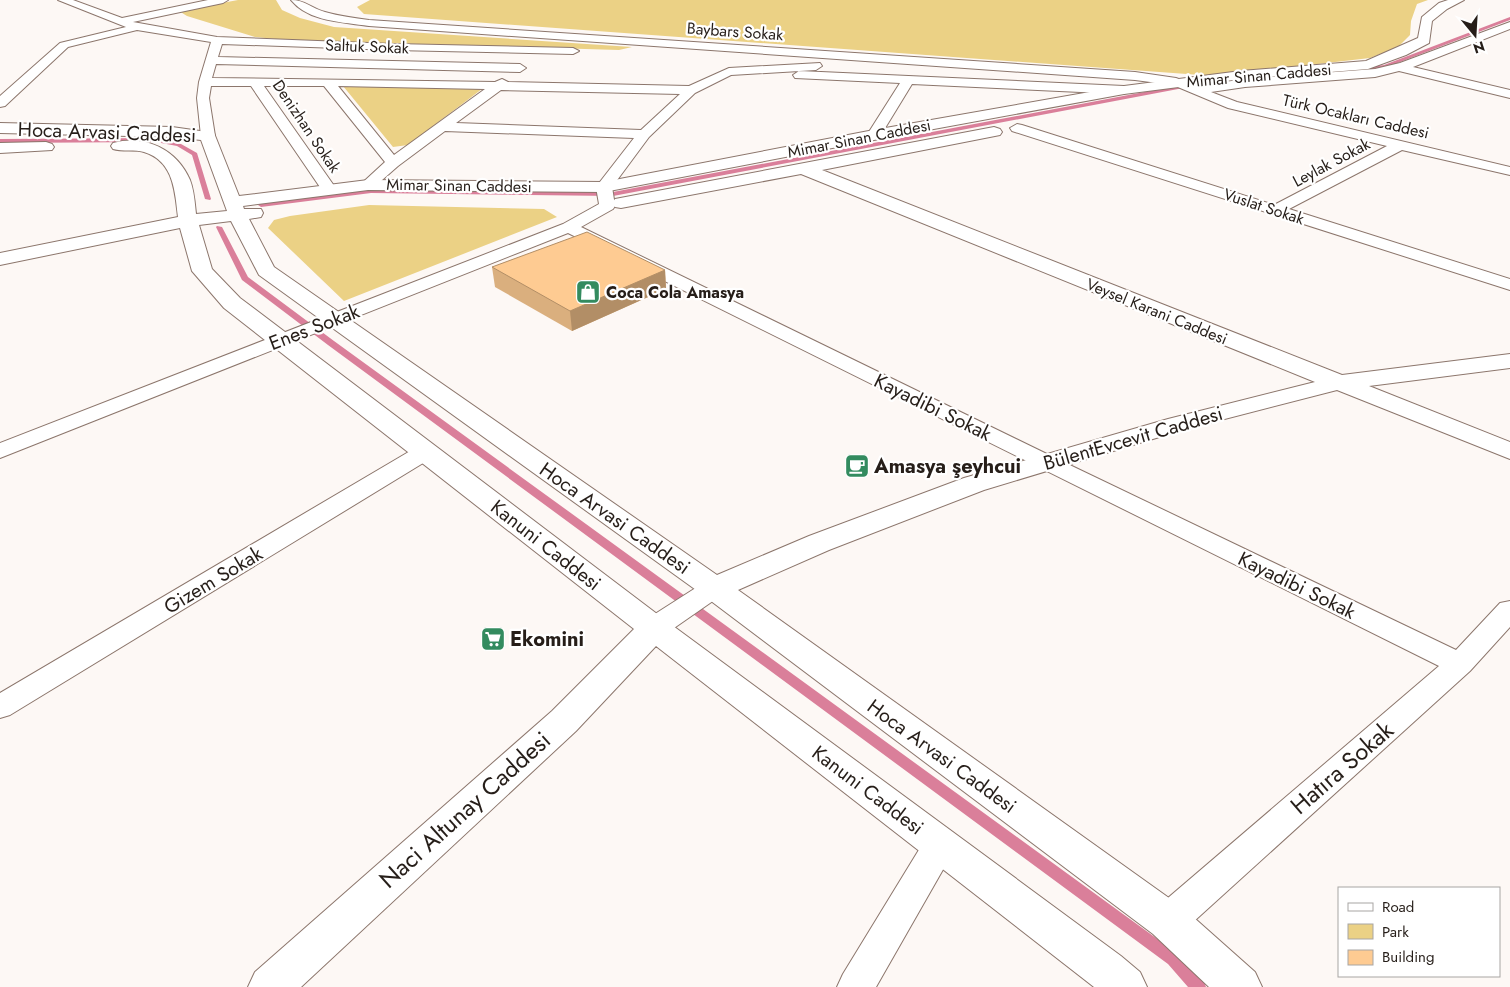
<svg xmlns="http://www.w3.org/2000/svg" width="1510" height="987" font-family="Jost,sans-serif">
<rect width="100%" height="100%" fill="#fdf8f5"/>
<path fill="#ebd185" d="M 238,0 L 276,0 L 282,10 L 300,18 L 334,27 L 632,47 L 619,50 L 286,40 L 255,37 L 187,16 L 179,11 Z
M 370,0 L 1428,0 L 1417,4 L 1411,21 L 1410,35 L 1398,47 L 1370,58 L 1214,76 L 364,14 L 357,7 Z
M 343,86 L 482,89 L 408,145 L 393,147 Z
M 369,205 L 544,209 L 557,217 L 344,301 L 268,228 L 274,220 L 290,216 Z"/>
<g fill="none" stroke-linecap="round" stroke-linejoin="round">
<path fill="#da7f9a" fill-rule="evenodd" d="M 1510,17 L 1510,20 L 1387,67 L 1357,73 L 1293,77 L 1290,75 L 1293,73 L 1357,69 L 1384,65 Z
M 1192,83 L 1194,84 L 1194,86 L 613,196 L 371,193 L 261,207 L 258,205 L 261,203 L 371,189 L 613,192 Z
M 156,138 L 181,144 L 197,153 L 211,199 L 210,200 L 205,199 L 192,155 L 177,146 L 156,142 L 0,143 L 0,139 Z
M 217,226 L 222,227 L 248,277 L 334,341 L 1178,954 L 1204,982 L 1206,987 L 1188,987 L 1168,964 L 328,345 L 242,280 L 216,227 Z"/>
<defs>
<path id="street" d="M 58,0 L 73,0 L 122,18 L 208,0 L 228,0 L 223,3 L 133,22 L 217,37 L 394,44 L 573,48 L 579,51 L 573,54 L 394,50 L 222,44 L 218,57 L 520,64 L 526,68 L 520,72 L 216,64 L 212,78 L 495,82 L 502,79 L 508,82 L 689,86 L 729,68 L 820,63 L 822,66 L 816,70 L 731,75 L 695,93 L 649,137 L 612,187 L 615,206 L 613,209 L 581,227 L 1053,457 L 1456,650 L 1500,603 L 1510,601 L 1510,627 L 1470,671 L 1181,933 L 1168,937 L 1155,933 L 1150,921 L 1155,909 L 1439,666 L 568,233 L 0,458 L 0,443 L 563,224 L 599,204 L 596,187 L 634,138 L 445,131 L 398,166 L 373,188 L 363,188 L 360,185 L 385,162 L 324,86 L 264,86 L 337,190 L 334,193 L 324,193 L 251,86 L 211,86 L 209,98 L 215,136 L 213,139 L 203,139 L 201,136 L 197,98 L 199,82 L 211,42 L 137,30 L 68,47 L 5,106 L 0,107 L 0,96 L 60,43 L 126,27 ZM 338,86 L 485,89 L 394,155 ZM 501,90 L 680,94 L 641,130 L 456,123 Z
M 291,0 C 305,0 311,8 325,12 C 339,16 354,18 369,20 L 1135,72 L 1176,78 L 1198,86 L 1245,79 L 1375,69 L 1400,63 L 1510,22 L 1510,29 L 1413,67 L 1510,90 L 1510,98 L 1399,71 L 1375,77 L 1245,87 L 1211,92 L 1237,102 L 1510,167 L 1510,175 L 1402,150 L 1289,209 L 1510,279 L 1510,290 L 1012,131 L 1010,128 L 1017,124 L 1022,125 L 1274,205 L 1387,146 L 1228,108 L 1173,85 L 1135,80 L 369,26 C 343,22 309,22 291,0 Z
M 799,71 L 1124,86 L 1130,90 L 1124,94 L 912,84 L 879,138 L 874,139 L 867,135 L 900,83 L 795,78 L 793,75 Z
M 425,445 L 433,447 L 436,452 L 433,457 L 10,715 L 0,718 L 0,693 L 417,447 Z
M 714,579 L 723,582 L 727,588 L 723,594 L 664,635 L 654,638 L 644,635 L 640,628 L 644,621 L 705,582 Z
M 940,831 L 952,835 L 957,845 L 876,987 L 837,987 L 843,974 L 928,835 Z"/>
<path id="secondary" d="M 1448,0 L 1464,0 L 1447,9 L 1432,21 L 1429,43 L 1406,55 L 1368,69 L 1241,79 L 1124,94 L 874,140 L 604,192 L 368,190 L 243,206 L 244,209 L 261,209 L 263,213 L 261,217 L 249,219 L 274,267 L 717,575 L 809,536 L 964,478 L 1168,419 L 1315,382 L 801,174 L 621,208 L 615,207 L 612,203 L 615,199 L 994,127 L 1000,129 L 1002,132 L 1000,135 L 822,170 L 1342,375 L 1510,354 L 1510,368 L 1369,386 L 1510,442 L 1510,459 L 1337,390 L 1186,429 L 984,490 L 829,550 L 738,590 L 1183,908 L 1255,972 L 1262,987 L 1209,987 L 1153,934 L 703,595 L 259,275 L 231,221 L 199,225 L 212,269 L 240,298 L 665,620 L 1121,956 L 1140,972 L 1147,987 L 1094,987 L 656,646 L 576,731 L 301,987 L 248,987 L 255,972 L 552,711 L 634,629 L 224,308 L 192,271 L 180,228 L 0,265 L 0,253 L 178,217 C 175,192 174,161 144,152 C 135,149 123,152 113,149 L 111,146 L 113,143 C 146,134 177,150 190,180 C 194,190 195,204 196,214 L 227,211 L 201,140 L 172,137 L 0,133 L 0,123 L 172,127 L 214,133 L 239,196 L 368,180 L 604,182 L 874,130 L 1124,86 L 1241,71 L 1366,61 L 1418,38 L 1422,17 L 1439,3 Z
M 46,142 L 52,144 L 54,147 L 52,150 L 0,153 L 0,143 Z"/>
</defs>
<use href="#street" stroke="#8c766c" stroke-width="2"/>
<use href="#secondary" stroke="#8c766c" stroke-width="2"/>
<use href="#street" fill="#fff" fill-rule="evenodd"/>
<use href="#secondary" fill="#fff" fill-rule="evenodd"/>
</g>
<path fill="#daaf7e" d="M 492,267 L 665,270 L 666,289 L 572,331 L 495,287 Z"/>
<path fill="#b28e66" d="M 665,270 L 666,289 L 572,331 L 570,311 Z"/>
<path fill="#fecb92" stroke="#b28e66" d="M 587,232 L 665,270 L 570,311 L 492,267 Z"/>
<defs>
<symbol id="shop-square" viewBox="-11 -11 22 22"><rect x="-9" y="-9" width="18" height="18" rx="4" fill="#338b5f" stroke="#fff"/><path d="M-5-2.5h2.3a2.7 3.5 0 0 1 5.4 0H5L5.5 6h-11ZM-1.5-2.5h3a1.5 2.3 0 0 0-3 0Z" fill="#fff"/></symbol>
<symbol id="cafe-square" viewBox="-11 -11 22 22"><rect x="-9" y="-9" width="18" height="18" rx="4" fill="#338b5f" stroke="#fff"/><path d="M-5.5-4.5H6V0H3Q3 3.5 0 3.5H-2.5Q-5.5 3.5-5.5 0ZM3-3.2v2h1.7v-2ZM-6 4.5H4V6H-6Z" fill="#fff"/></symbol>
<symbol id="supermarket-square" viewBox="-11 -11 22 22"><rect x="-9" y="-9" width="18" height="18" rx="4" fill="#338b5f" stroke="#fff"/><path d="M-6-5.5h2.5l.6 2H6L4.5 2H-2.5L-4.4-4H-6ZM-1.5 3.2a1.3 1.3 0 1 0 .1 0ZM3 3.2a1.3 1.3 0 1 0 .1 0Z" fill="#fff"/></symbol>
</defs>
<g fill-rule="evenodd">
<use href="#shop-square" x="574" y="278" width="28" height="28"/>
<use href="#cafe-square" x="843" y="452" width="28" height="28"/>
<use href="#supermarket-square" x="479" y="625" width="28" height="28"/>
</g>
<g text-anchor="middle" stroke-width="4.5" stroke-linejoin="round" paint-order="stroke">
<g font-size="16" fill="#261e19" stroke="#fff">
<text transform="translate(735 31) rotate(4)" y="6">Baybars Sokak</text>
<text transform="translate(367 46) rotate(2)" y="6">Saltuk Sokak</text>
<text transform="translate(1259 75) rotate(-5)" y="6">Mimar Sinan Caddesi</text>
<text transform="translate(1356 116) rotate(13)" y="6">Türk Ocakları Caddesi</text>
<text transform="translate(307 126) rotate(56)" y="6">Denizhan Sokak</text>
<text transform="translate(859 138) rotate(-11)" y="6">Mimar Sinan Caddesi</text>
<text transform="translate(1331 162) rotate(-28)" y="6">Leylak Sokak</text>
<text transform="translate(459 185) rotate(1)" y="6">Mimar Sinan Caddesi</text>
<text transform="translate(1264 206) rotate(18)" y="6">Vuslat Sokak</text>
<text transform="translate(1157 311) rotate(22)" y="6">Veysel Karani Caddesi</text>
</g>
<g font-size="16" font-weight="bold" fill="#261e19" stroke="#fff" text-anchor="start">
<text x="606" y="298">Coca Cola Amasya</text>
</g>
<g font-size="20" fill="#261e19" stroke="#fff">
<text transform="translate(107 132) rotate(2)" y="7">Hoca Arvasi Caddesi</text>
<text transform="translate(314 327) rotate(-21)" y="7">Enes Sokak</text>
<text transform="translate(933 407) rotate(26)" y="7">Kayadibi Sokak</text>
<text transform="translate(1133 438) rotate(-16)" y="7">BülentEvcevit Caddesi</text>
<text transform="translate(615 518) rotate(35)" y="7">Hoca Arvasi Caddesi</text>
<text transform="translate(546 545) rotate(38)" y="7">Kanuni Caddesi</text>
<text transform="translate(213 580) rotate(-31)" y="7">Gizem Sokak</text>
<text transform="translate(1297 585) rotate(26)" y="7">Kayadibi Sokak</text>
<text transform="translate(942 756) rotate(36)" y="7">Hoca Arvasi Caddesi</text>
<text transform="translate(868 790) rotate(37)" y="7">Kanuni Caddesi</text>
</g>
<g font-size="20" font-weight="bold" fill="#261e19" stroke="#fff" text-anchor="start">
<text x="874" y="473">Amasya şeyhcui</text>
<text x="510" y="646">Ekomini</text>
</g>
<g font-size="24" fill="#261e19" stroke="#fff">
<text transform="translate(1342 768) rotate(-41)" y="8">Hatıra Sokak</text>
<text transform="translate(465 810) rotate(-42)" y="8">Naci Altunay Caddesi</text>
</g>
</g>
<rect x="1338" y="887" width="162" height="90" fill="#ffffff" stroke="#a8a5a3"/>
<rect x="1348" y="903" width="25" height="8" fill="#ffffff" stroke="#a8a5a3"/>
<text x="1382" y="912" font-size="15" fill="#261e19">Road</text>
<rect x="1348" y="924" width="25" height="15" fill="#ebd185" stroke="#a8a5a3"/>
<text x="1382" y="937" font-size="15" fill="#261e19">Park</text>
<rect x="1348" y="950" width="25" height="15" fill="#fecb92" stroke="#a8a5a3"/>
<text x="1382" y="962" font-size="15" fill="#261e19">Building</text>
<g transform="translate(1475 35) rotate(162)" stroke="#ffffff" stroke-width="4" paint-order="stroke">
<path d="M0-4L9 19L0 12L-9 19Z" fill="#261e19"/>
<text y="-8" font-size="14" font-weight="bold" text-anchor="middle" fill="#261e19">N</text>
</g>
</svg>
